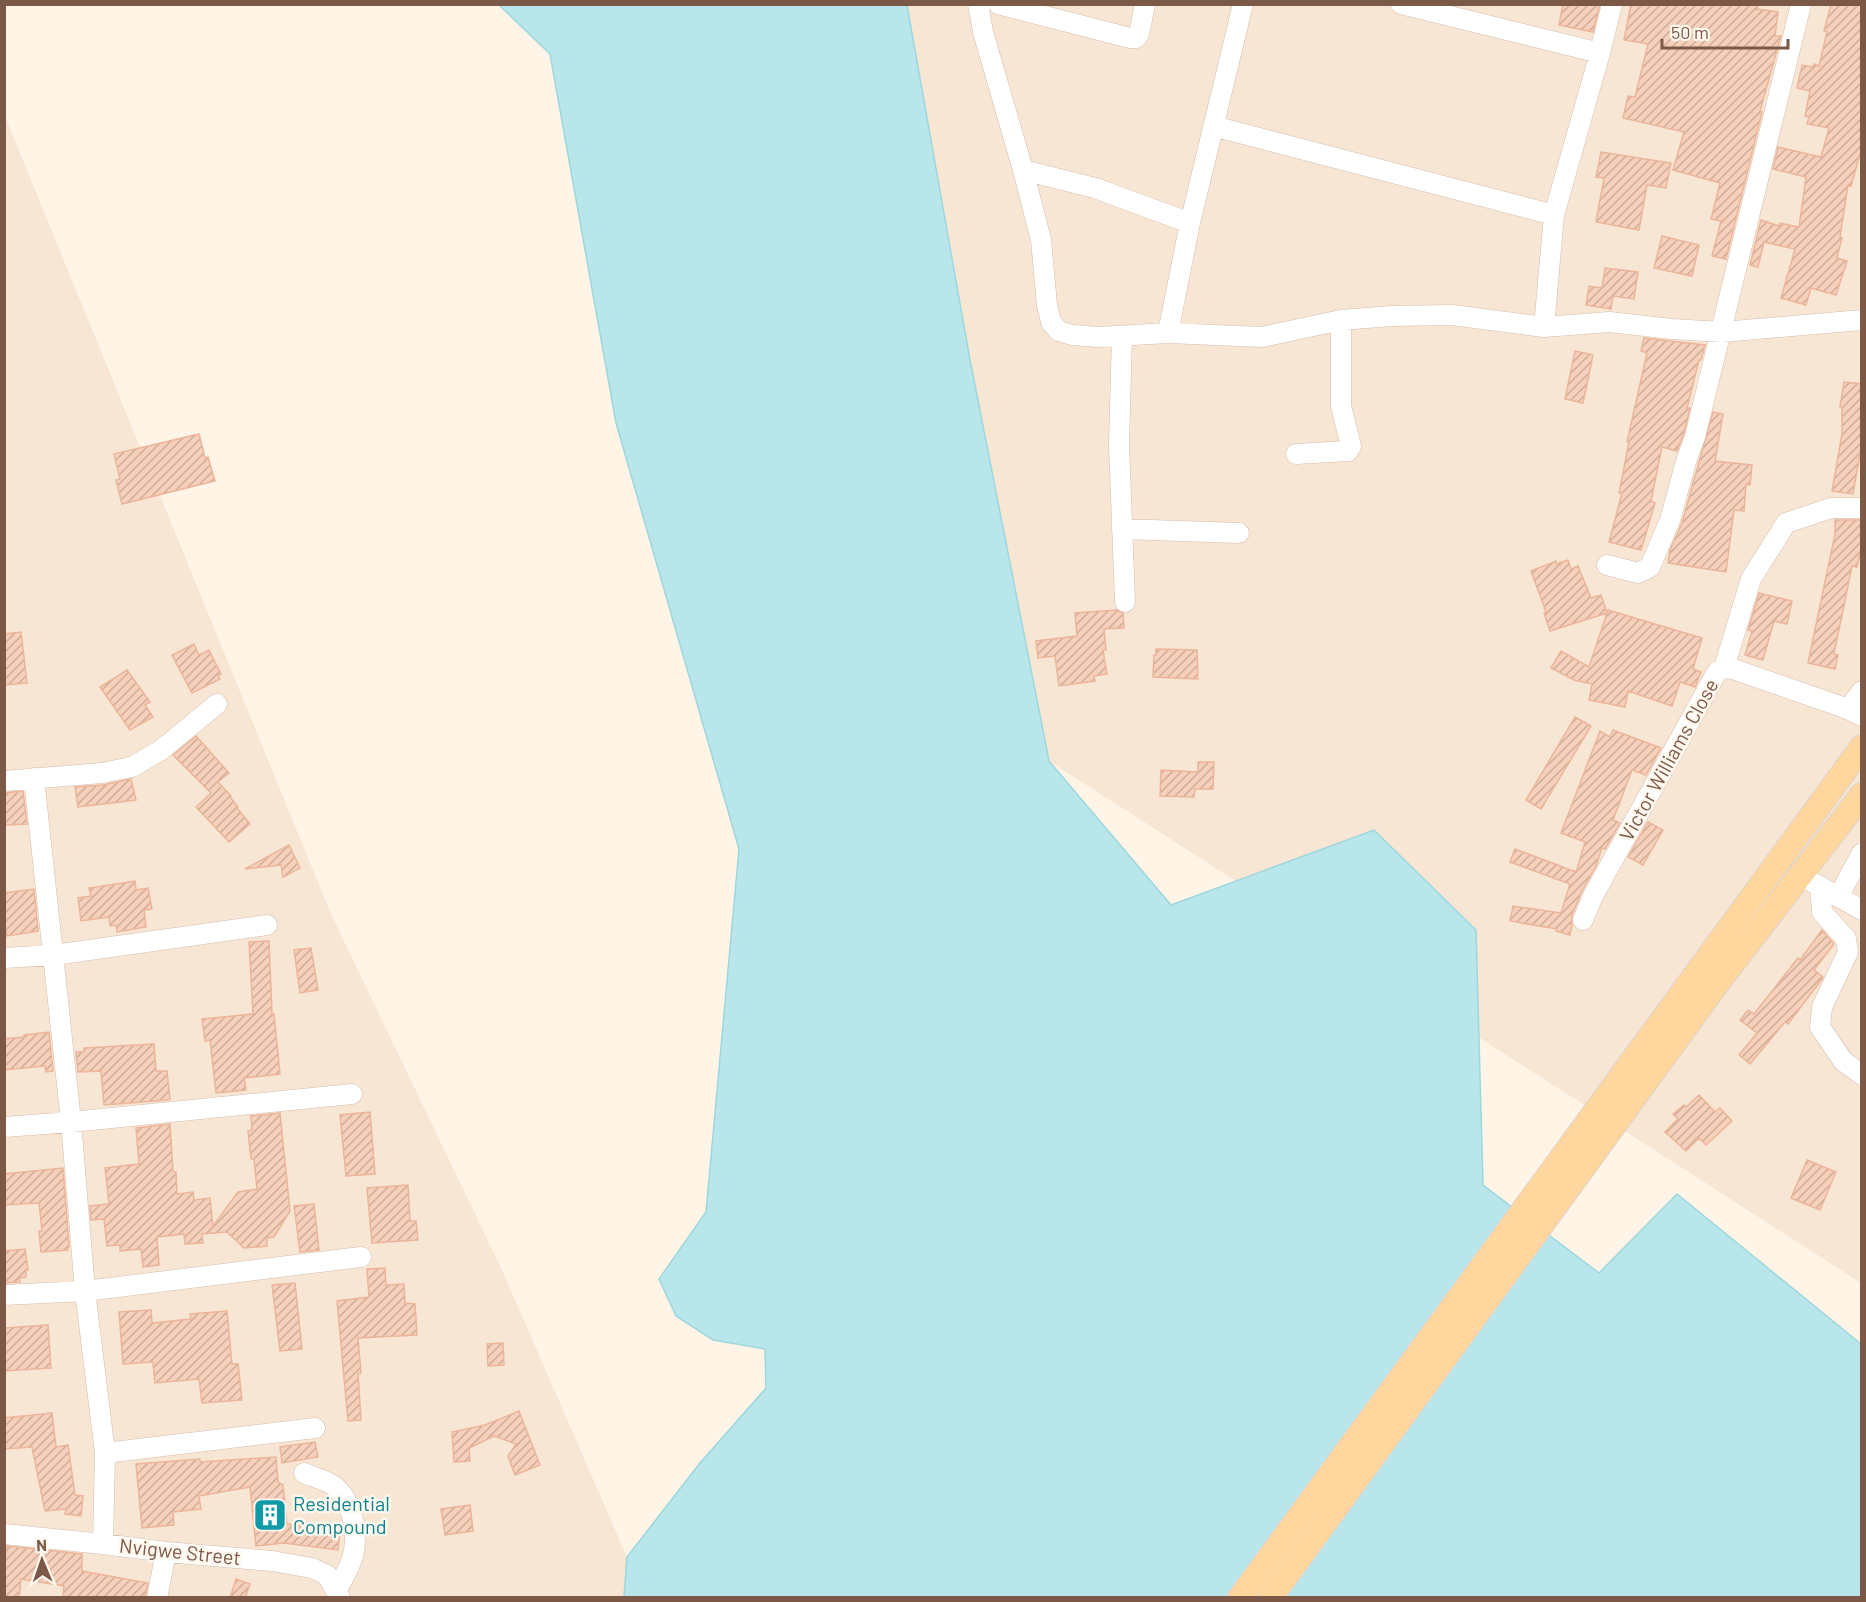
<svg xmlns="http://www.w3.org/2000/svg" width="1866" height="1602" font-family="Barlow,sans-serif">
<defs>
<pattern id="building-hatch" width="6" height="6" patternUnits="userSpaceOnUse" patternTransform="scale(1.5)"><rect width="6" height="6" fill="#f7d0bb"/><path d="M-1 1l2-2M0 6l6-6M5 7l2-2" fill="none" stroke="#cdac9a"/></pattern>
</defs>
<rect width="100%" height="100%" fill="#fff4e6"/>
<path fill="#f7e6d4" d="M 907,5 L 1861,5 L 1861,1283 L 1049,761 L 970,360 Z
M 4,114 L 331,914 L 502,1270 L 627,1557 L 624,1597 L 5,1597 Z"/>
<path fill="#b8e6eb" stroke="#9dd7de" stroke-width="1.5" d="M 499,5 L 907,5 L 970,360 L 1049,761 L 1171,905 L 1374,830 L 1476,930 L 1483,1185 L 1599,1273 L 1677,1194 L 1861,1344 L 1861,1597 L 624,1597 L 627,1557 L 700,1463 L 766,1388 L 765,1349 L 713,1340 L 676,1316 L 659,1279 L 706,1212 L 739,849 L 616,423 L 550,54 Z"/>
<path fill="url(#building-hatch)" stroke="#ecb599" stroke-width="1.5" d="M 1563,4 L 1600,4 L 1593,32 L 1559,25 Z
M 1631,4 L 1758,4 L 1757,9 L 1778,12 L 1775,36 L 1781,36 L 1760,111 L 1762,112 L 1726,259 L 1712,256 L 1721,221 L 1711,219 L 1720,183 L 1673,170 L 1684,132 L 1623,118 L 1628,96 L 1635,97 L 1648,44 L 1624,40 Z
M 1831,4 L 1862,4 L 1862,147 L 1851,186 L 1848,185 L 1840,237 L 1842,238 L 1837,258 L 1847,261 L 1836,295 L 1811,288 L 1806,305 L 1781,298 L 1795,249 L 1764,242 L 1758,267 L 1750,265 L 1761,220 L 1779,226 L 1780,223 L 1799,227 L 1806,177 L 1773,169 L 1778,147 L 1821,157 L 1829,128 L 1807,124 L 1809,117 L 1805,116 L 1810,91 L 1797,88 L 1802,65 L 1813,67 L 1814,64 L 1819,66 L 1827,32 L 1824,31 Z
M 1601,152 L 1671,163 L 1666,188 L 1647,185 L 1639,230 L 1596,222 L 1604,178 L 1596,177 Z
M 1662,236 L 1699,245 L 1692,276 L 1654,268 Z
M 1605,268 L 1638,272 L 1634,299 L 1613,296 L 1611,309 L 1586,305 L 1589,286 L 1602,288 Z
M 1644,338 L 1705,345 L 1701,360 L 1699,360 L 1687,408 L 1690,408 L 1684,433 L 1677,451 L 1662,447 L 1651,501 L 1655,503 L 1641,550 L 1609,542 L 1622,493 L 1619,493 L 1629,442 L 1627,442 L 1647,353 L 1641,351 Z
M 1575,351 L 1593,355 L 1583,403 L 1565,399 Z
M 1844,382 L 1862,384 L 1862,442 L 1853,494 L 1832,491 L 1842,434 L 1842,407 L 1840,407 Z
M 1713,412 L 1723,414 L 1715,461 L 1752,465 L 1750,485 L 1746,484 L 1744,511 L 1734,510 L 1726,572 L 1668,563 L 1670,550 L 1682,523 Z
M 199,434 L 205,458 L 208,457 L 215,481 L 122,504 L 116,480 L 120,479 L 114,454 Z
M 1835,520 L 1862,520 L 1862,544 L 1857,567 L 1852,566 L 1834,654 L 1838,655 L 1835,669 L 1808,663 L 1835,534 Z
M 1568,560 L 1571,569 L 1578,566 L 1591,598 L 1601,595 L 1607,613 L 1608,610 L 1702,638 L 1693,669 L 1701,672 L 1695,687 L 1680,682 L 1672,706 L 1628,691 L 1625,707 L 1589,700 L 1592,684 L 1574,680 L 1551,668 L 1561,651 L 1589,667 L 1607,613 L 1550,631 L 1544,613 L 1546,612 L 1531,571 L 1556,561 L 1556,564 Z
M 1759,593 L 1792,601 L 1787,624 L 1774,621 L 1763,660 L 1745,655 L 1752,631 L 1748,630 Z
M 1116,610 L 1123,613 L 1124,628 L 1104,629 L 1106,650 L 1103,650 L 1107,674 L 1094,676 L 1095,681 L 1059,686 L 1055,656 L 1038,658 L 1036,641 L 1077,636 L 1075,613 Z
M 21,632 L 27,683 L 4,685 L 4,634 Z
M 194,644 L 199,655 L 209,650 L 221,674 L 218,675 L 220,679 L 192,693 L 172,655 Z
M 1156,649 L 1197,650 L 1198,679 L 1153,677 L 1154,655 L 1156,655 Z
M 127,670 L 150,702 L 145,705 L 153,717 L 130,730 L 100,687 Z
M 1575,717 L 1591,726 L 1541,809 L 1526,800 Z
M 1613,730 L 1661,748 L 1646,775 L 1632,770 L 1613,820 L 1620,823 L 1605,849 L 1602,848 L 1596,866 L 1582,891 L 1572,915 L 1572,925 L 1570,935 L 1556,931 L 1557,929 L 1510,921 L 1513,906 L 1561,913 L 1570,884 L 1510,862 L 1515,849 L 1576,872 L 1585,842 L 1561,833 L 1600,731 L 1610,737 Z
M 196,736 L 229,773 L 218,782 L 231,796 L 230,797 L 238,807 L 237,808 L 250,824 L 229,842 L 196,807 L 211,793 L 173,755 Z
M 1198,762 L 1214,762 L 1213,789 L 1195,789 L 1194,797 L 1160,796 L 1161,770 L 1198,772 Z
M 131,779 L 136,800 L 78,807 L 75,787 L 103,785 Z
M 23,791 L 27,824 L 4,825 L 4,793 Z
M 1648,822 L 1663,830 L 1643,865 L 1628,857 Z
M 289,845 L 300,868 L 283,877 L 281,865 L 245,869 Z
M 135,881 L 136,890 L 148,888 L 152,909 L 144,910 L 146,927 L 117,932 L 116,925 L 110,926 L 109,917 L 81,921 L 78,898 L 91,896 L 89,888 Z
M 34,889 L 38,931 L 7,936 L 4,917 L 4,893 Z
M 1822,930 L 1834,944 L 1814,970 L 1823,977 L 1822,979 L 1788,1024 L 1785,1022 L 1750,1064 L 1739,1055 L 1757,1033 L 1740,1020 L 1748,1010 L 1754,1014 L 1798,958 L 1800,960 Z
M 269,941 L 272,1014 L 274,1014 L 280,1074 L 244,1078 L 246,1090 L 216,1093 L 210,1040 L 205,1041 L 202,1019 L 253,1014 L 249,942 Z
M 311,948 L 318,990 L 300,993 L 294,950 Z
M 49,1032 L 53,1071 L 46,1072 L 45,1066 L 4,1070 L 4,1039 L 24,1037 L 24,1035 Z
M 154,1044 L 156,1071 L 167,1071 L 170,1099 L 168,1100 L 104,1105 L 101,1071 L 78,1072 L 76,1052 L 84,1052 L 84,1048 Z
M 1699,1095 L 1715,1112 L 1720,1108 L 1732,1121 L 1706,1145 L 1699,1138 L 1686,1151 L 1665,1132 L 1678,1119 L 1673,1114 L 1684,1105 L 1686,1107 Z
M 370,1112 L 375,1174 L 346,1176 L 340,1115 Z
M 280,1113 L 290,1211 L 274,1237 L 267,1238 L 267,1246 L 244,1248 L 227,1232 L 202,1234 L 203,1243 L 185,1244 L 184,1234 L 157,1237 L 159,1265 L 143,1267 L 141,1249 L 120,1251 L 120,1245 L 107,1246 L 104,1219 L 91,1220 L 90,1206 L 109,1204 L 105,1168 L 139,1164 L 136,1128 L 170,1124 L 173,1172 L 176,1172 L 177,1194 L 193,1192 L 194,1200 L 210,1198 L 213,1226 L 238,1192 L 257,1189 L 254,1159 L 251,1159 L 248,1131 L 252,1130 L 251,1116 Z
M 1807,1160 L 1836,1172 L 1820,1210 L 1791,1198 Z
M 63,1168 L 69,1247 L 68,1247 L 68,1250 L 41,1252 L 39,1231 L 42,1231 L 39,1203 L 4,1205 L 4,1174 Z
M 408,1185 L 410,1221 L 416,1221 L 418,1240 L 372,1243 L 367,1188 Z
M 314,1204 L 319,1250 L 300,1252 L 294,1206 Z
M 25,1249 L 28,1270 L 26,1270 L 26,1277 L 19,1278 L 20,1282 L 4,1283 L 4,1251 Z
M 385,1268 L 386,1285 L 404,1284 L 405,1303 L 415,1304 L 417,1335 L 358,1338 L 361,1373 L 358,1374 L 361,1420 L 348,1421 L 337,1301 L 369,1297 L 367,1269 Z
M 295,1283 L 302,1349 L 280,1351 L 272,1285 Z
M 151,1310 L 152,1323 L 191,1319 L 190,1314 L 227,1311 L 232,1364 L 238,1364 L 242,1400 L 202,1403 L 199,1379 L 155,1383 L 153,1362 L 123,1364 L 119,1312 Z
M 48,1325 L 51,1368 L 4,1371 L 4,1328 Z
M 503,1343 L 504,1365 L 488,1366 L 487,1344 Z
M 519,1411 L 540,1465 L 515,1475 L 508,1456 L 516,1444 L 494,1436 L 469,1448 L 470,1461 L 454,1462 L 452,1432 L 485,1425 Z
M 52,1413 L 56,1447 L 68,1445 L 75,1495 L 83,1496 L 81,1516 L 65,1514 L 66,1509 L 45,1511 L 32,1447 L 4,1449 L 4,1418 Z
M 315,1442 L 318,1457 L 282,1463 L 280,1447 Z
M 276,1457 L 278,1482 L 283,1485 L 287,1524 L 340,1531 L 338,1550 L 284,1543 L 256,1546 L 250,1487 L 199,1496 L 201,1509 L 173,1512 L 174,1525 L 142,1528 L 136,1464 L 200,1459 L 200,1462 Z
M 470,1505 L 473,1531 L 445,1535 L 441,1509 Z
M 7,1546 L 82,1554 L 82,1571 L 148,1583 L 145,1598 L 63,1598 L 64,1586 L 21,1579 L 19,1598 L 4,1598 L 4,1565 Z
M 236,1579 L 250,1584 L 245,1598 L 230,1598 Z"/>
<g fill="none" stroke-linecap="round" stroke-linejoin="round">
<defs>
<path id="minor" d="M 978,4 L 983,32 L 1023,170 L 1041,240 L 1047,305 L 1051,322 L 1059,331 L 1072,335 L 1099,337 L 1168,333 L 1262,337 L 1341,320 L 1392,316 L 1452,315 L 1544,327 L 1609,322 L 1672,329 L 1722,332 L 1862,320
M 998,4 L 1130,38 L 1136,38 L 1139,34 L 1145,4
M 1401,4 L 1600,53
M 1213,126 L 1554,215
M 1023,170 L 1095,188 L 1190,223
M 1544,327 L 1554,215 L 1600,53 L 1612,4
M 1168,333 L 1190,223 L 1243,4
M 1122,336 L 1119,444 L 1125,602
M 1296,454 L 1348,451 L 1351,446 L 1341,406 L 1341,320
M 1122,529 L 1239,533
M 1607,565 L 1638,573 L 1650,567 L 1670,520 L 1687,458 L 1695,437 L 1801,4
M 1724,668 L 1751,579 L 1786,523 L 1831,508 L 1862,508
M 1848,709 L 1862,691
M 34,778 L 71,1122 L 85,1291 L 105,1453 L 103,1544
M 4,781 L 102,773 L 132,767 L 161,750 L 217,704
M 1812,882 L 1862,910
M 1820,886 L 1822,912 L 1846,939 L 1848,952 L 1822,1007 L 1820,1027 L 1843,1061 L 1862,1075
M 1838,897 L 1862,853
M 1583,920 L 1593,896 L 1717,672 L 1724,668 L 1733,669 L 1848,709 L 1862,716
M 4,958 L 54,955 L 267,925
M 4,1127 L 71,1122 L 352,1094
M 4,1295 L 85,1291 L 361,1257
M 105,1453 L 315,1428
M 304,1473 C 313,1477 326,1480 334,1486 C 352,1500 357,1530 354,1551 C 352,1565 343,1578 337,1590
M 4,1534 L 103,1544 L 166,1552 L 272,1561 L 312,1568 L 327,1575 L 340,1598
M 157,1598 L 166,1552"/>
<path id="major" d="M 1240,1598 L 1862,747
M 1270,1598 L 1719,981 L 1862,795"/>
</defs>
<use href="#minor" stroke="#d5bdad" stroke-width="21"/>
<use href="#major" stroke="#ddd4cf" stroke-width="26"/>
<use href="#minor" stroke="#fff" stroke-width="20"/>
<use href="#major" stroke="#ffd69d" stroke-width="24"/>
</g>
<defs>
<symbol id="building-square" viewBox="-11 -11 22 22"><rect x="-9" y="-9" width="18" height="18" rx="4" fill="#0f9aa8" stroke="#fff8ef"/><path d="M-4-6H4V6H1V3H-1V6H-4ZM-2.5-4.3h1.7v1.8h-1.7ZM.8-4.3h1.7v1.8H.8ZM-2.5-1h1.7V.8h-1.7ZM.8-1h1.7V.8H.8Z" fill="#fff"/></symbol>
</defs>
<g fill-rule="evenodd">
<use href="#building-square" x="251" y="1496" width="38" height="38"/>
</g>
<g text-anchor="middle" stroke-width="5" stroke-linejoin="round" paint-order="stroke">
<g font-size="20" fill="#7c5847" stroke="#fff8ef">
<text transform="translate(1669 760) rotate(-61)" y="7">Victor Williams Close</text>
<text transform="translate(180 1552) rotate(6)" y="7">Nvigwe Street</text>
</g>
<g font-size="20" fill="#0d838f" stroke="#fff8ef" text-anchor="start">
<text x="293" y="1511">Residential<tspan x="293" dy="23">Compound</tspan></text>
</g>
</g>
<rect width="1866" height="1602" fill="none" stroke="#7c5847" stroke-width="12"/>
<g transform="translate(42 1560) rotate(358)" stroke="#fff8ef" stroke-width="4.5" paint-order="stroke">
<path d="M0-4.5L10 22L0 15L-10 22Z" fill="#7c5847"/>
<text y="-9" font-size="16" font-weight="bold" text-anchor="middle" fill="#7c5847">N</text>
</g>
<path d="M1662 39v9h126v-9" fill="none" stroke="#7c5847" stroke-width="3"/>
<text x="1671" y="39" font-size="18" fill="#7c5847" stroke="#fff8ef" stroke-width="4.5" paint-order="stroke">50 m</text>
</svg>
